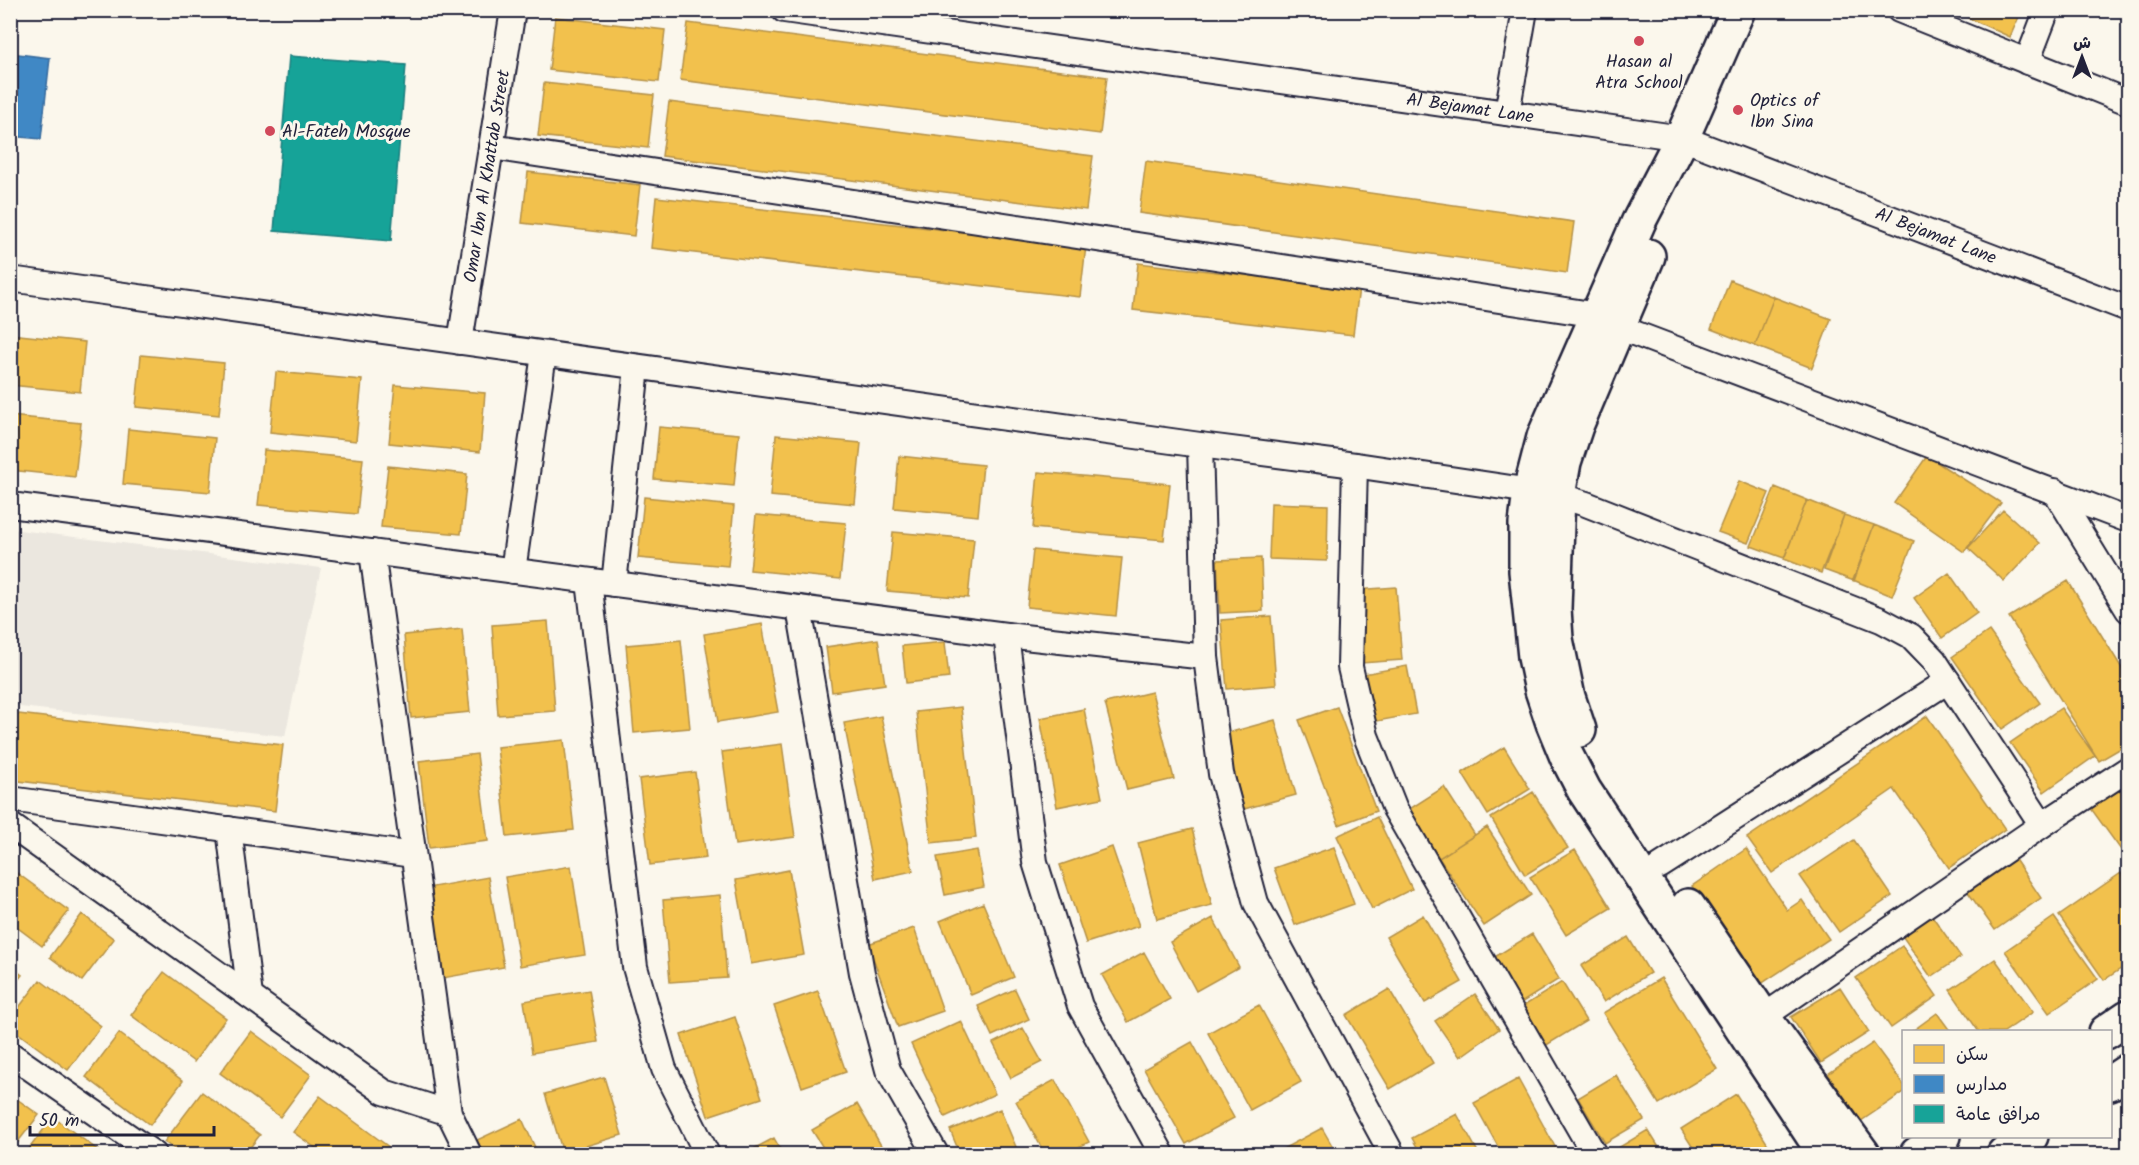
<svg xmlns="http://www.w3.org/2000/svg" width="2139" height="1165" font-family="Kalam,'Playpen Sans Arabic',sans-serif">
<rect width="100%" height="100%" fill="#fbf7ec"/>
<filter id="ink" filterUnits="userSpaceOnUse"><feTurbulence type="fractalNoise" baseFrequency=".0167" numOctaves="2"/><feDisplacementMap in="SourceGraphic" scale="12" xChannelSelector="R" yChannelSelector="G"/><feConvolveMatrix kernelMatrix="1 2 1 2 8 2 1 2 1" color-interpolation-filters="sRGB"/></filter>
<g filter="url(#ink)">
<path fill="#ebe7df" d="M 11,529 L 321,568 L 285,736 L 11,706 Z"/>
<path fill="#f2c14e" stroke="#b49148" stroke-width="1.5" d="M 1951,10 L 2022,10 L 2010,37 Z
M 555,17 L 665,30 L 659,82 L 549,70 Z
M 688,23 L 1107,77 L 1100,134 L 680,80 Z
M 544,83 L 654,95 L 648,148 L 538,136 Z
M 669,102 L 1093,156 L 1086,210 L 662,156 Z
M 1146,161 L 1574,222 L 1567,273 L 1139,213 Z
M 528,172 L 640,185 L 634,236 L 522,223 Z
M 656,197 L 1086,246 L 1080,297 L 651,248 Z
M 1138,263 L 1359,288 L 1353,335 L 1133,310 Z
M 1730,280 L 1774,297 L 1755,346 L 1711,329 Z
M 1774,297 L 1831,319 L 1812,368 L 1755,346 Z
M 10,334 L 85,342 L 80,392 L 10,385 Z
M 141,355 L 224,363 L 219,415 L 136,407 Z
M 276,372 L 362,380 L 356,441 L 270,432 Z
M 395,385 L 485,393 L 480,452 L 389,443 Z
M 10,416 L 81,423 L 75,477 L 10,470 Z
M 659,427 L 739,434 L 734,486 L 654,479 Z
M 128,429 L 215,438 L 210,492 L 123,484 Z
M 776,435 L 861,443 L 855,504 L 770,496 Z
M 264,450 L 363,459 L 357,514 L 258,505 Z
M 899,456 L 983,465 L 978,516 L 894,508 Z
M 1927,456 L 2001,503 L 1964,552 L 1894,503 Z
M 388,466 L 467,474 L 461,534 L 381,527 Z
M 1038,472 L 1170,484 L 1164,540 L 1033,528 Z
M 1739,481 L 1769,493 L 1748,543 L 1718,532 Z
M 1775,487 L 1807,500 L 1784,558 L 1751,546 Z
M 644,497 L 734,506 L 728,566 L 638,558 Z
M 1807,500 L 1844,515 L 1821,573 L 1784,559 Z
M 1271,503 L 1328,505 L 1327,561 L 1269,559 Z
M 2003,510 L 2040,543 L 2004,581 L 1968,548 Z
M 756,515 L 846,523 L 840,579 L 750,570 Z
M 1844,515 L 1874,525 L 1854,581 L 1824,570 Z
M 1874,525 L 1914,541 L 1892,596 L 1853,580 Z
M 893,532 L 974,539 L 968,598 L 887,591 Z
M 1033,550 L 1122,558 L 1116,616 L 1027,607 Z
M 1261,558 L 1263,611 L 1220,613 L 1217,560 Z
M 1949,573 L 1977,613 L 1942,638 L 1914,598 Z
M 2068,581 L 2128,678 L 2128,744 L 2099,761 L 2009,617 Z
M 1396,587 L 1402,660 L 1361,663 L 1356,590 Z
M 1271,616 L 1276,685 L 1227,689 L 1221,620 Z
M 548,621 L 555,711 L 498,715 L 492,625 Z
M 762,624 L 778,712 L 718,722 L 704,634 Z
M 462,629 L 470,712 L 411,718 L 404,635 Z
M 1989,631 L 2040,703 L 2002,729 L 1952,657 Z
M 878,639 L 885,684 L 832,692 L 826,647 Z
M 681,640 L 690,728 L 634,733 L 626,645 Z
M 945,642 L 949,678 L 906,683 L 902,646 Z
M 1407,666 L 1416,714 L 1372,722 L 1363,674 Z
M 1152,692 L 1174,779 L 1127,790 L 1105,703 Z
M 961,707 L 976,838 L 931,843 L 916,712 Z
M 1337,707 L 1376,811 L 1339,825 L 1299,720 Z
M 2061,708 L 2095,756 L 2044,792 L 2010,743 Z
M 1084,709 L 1102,798 L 1057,807 L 1040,718 Z
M 10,713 L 283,745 L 275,811 L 10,780 Z
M 881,716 L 913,871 L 875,879 L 844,723 Z
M 1927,716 L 2005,829 L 1949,868 L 1894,789 L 1772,873 L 1747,838 Z
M 1275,720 L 1296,795 L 1244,809 L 1224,734 Z
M 564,740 L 574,830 L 507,837 L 497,747 Z
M 782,744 L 795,837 L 735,845 L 722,752 Z
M 1504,747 L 1530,789 L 1488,815 L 1462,773 Z
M 477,754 L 488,841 L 429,848 L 419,761 Z
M 695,772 L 706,858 L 650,865 L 639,779 Z
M 2128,774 L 2128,845 L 2121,850 L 2087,803 Z
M 1444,787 L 1475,835 L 1439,858 L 1408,810 Z
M 1533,792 L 1568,848 L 1525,875 L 1491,818 Z
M 1377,817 L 1412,889 L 1372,909 L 1337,836 Z
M 1487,827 L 1531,895 L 1484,926 L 1439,858 Z
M 1192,829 L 1212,905 L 1157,919 L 1138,843 Z
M 1854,840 L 1892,896 L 1839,932 L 1800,876 Z
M 1112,847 L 1139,926 L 1086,943 L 1060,865 Z
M 1334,847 L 1354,904 L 1295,925 L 1274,868 Z
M 1746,849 L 1787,910 L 1802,900 L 1829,939 L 1758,986 L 1692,886 Z
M 977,850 L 984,887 L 945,895 L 937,857 Z
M 1575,850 L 1611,908 L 1566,935 L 1530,877 Z
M 2012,855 L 2041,898 L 1995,930 L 1965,888 Z
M 571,866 L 585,955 L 520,966 L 505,877 Z
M 10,868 L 69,911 L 42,946 L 10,922 Z
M 789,870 L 804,955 L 751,964 L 736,880 Z
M 2121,873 L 2128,884 L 2128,964 L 2104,980 L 2059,916 Z
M 488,877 L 504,967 L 443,978 L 427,888 Z
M 720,895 L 727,978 L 670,982 L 663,900 Z
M 983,903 L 1014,977 L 971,995 L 940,921 Z
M 1928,910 L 1961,957 L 1931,977 L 1898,930 Z
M 82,914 L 114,939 L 82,981 L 50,957 Z
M 1423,915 L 1462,982 L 1425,1003 L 1386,937 Z
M 2054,917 L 2098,979 L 2049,1013 L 2005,951 Z
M 1213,918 L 1239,967 L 1196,991 L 1170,942 Z
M 914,928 L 943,1011 L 898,1027 L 868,944 Z
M 1532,934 L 1559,979 L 1521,1003 L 1493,958 Z
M 1628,937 L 1650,973 L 1604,1002 L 1581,966 Z
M 1902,946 L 1937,996 L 1891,1028 L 1856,978 Z
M 1144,952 L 1170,999 L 1128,1022 L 1102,975 Z
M 1995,959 L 2033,1012 L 2004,1032 L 1979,1032 L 1950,990 Z
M 10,966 L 22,975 L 10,990 Z
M 164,972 L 226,1018 L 194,1062 L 131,1015 Z
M 1661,978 L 1717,1069 L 1659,1104 L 1603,1013 Z
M 40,980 L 101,1026 L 68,1070 L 10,1027 L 10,1019 Z
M 1562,982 L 1586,1021 L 1545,1046 L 1522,1007 Z
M 1840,987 L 1869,1032 L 1821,1063 L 1791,1017 Z
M 1015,989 L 1029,1019 L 992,1036 L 978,1006 Z
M 1389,989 L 1433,1063 L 1390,1089 L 1346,1015 Z
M 589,990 L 598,1042 L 532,1053 L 524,1001 Z
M 818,991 L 846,1072 L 802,1087 L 774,1006 Z
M 1475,994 L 1499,1029 L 1460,1057 L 1435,1021 Z
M 1259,1005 L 1301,1082 L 1250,1110 L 1208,1033 Z
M 1937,1013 L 1951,1032 L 1911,1032 Z
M 735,1017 L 762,1098 L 708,1116 L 681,1035 Z
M 961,1021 L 995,1094 L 945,1117 L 911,1044 Z
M 1023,1028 L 1042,1062 L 1011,1078 L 993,1043 Z
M 251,1031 L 311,1075 L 280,1117 L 220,1073 Z
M 119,1033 L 183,1081 L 150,1125 L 86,1077 Z
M 1192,1042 L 1234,1118 L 1186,1144 L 1144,1069 Z
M 1873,1043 L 1904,1085 L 1904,1092 L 1861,1121 L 1828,1074 Z
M 1616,1075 L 1644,1120 L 1605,1143 L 1578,1098 Z
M 604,1077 L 622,1135 L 563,1153 L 545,1094 Z
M 1518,1079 L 1559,1154 L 1502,1154 L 1474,1103 Z
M 1055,1080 L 1089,1142 L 1065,1154 L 1045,1154 L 1016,1101 Z
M 202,1092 L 260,1135 L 245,1154 L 182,1154 L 164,1142 Z
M 10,1094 L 39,1115 L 10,1152 Z
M 1736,1094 L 1774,1154 L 1697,1154 L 1681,1129 Z
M 320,1096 L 389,1147 L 383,1154 L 324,1154 L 293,1132 Z
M 857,1104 L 886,1154 L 827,1154 L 812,1130 Z
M 1000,1109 L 1019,1154 L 960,1154 L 950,1130 Z
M 1457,1114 L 1479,1154 L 1421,1154 L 1412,1138 Z
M 53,1117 L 103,1154 L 25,1154 Z
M 522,1119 L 538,1154 L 484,1154 L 477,1140 Z
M 1322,1128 L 1337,1154 L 1278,1154 L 1277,1152 Z
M 1648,1130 L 1660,1149 L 1651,1154 L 1608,1154 Z
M 774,1138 L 783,1154 L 744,1154 Z"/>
<path fill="#3f88c5" stroke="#36699c" stroke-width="1.5" d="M 10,53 L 50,58 L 41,139 L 10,136 Z"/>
<path fill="#17a398" stroke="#1a7c7c" stroke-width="1.5" d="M 289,56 L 406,65 L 391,241 L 274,231 Z"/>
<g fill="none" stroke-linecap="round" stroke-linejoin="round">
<defs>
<g id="street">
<path id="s1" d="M 784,10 L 1682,138 L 2128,309"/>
<path d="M 1899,10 L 2128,102"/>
<path d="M 2027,62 L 2047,10"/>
<path d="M 1507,113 L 1525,10"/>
<path d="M 491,147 L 1598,315"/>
<path d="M 10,279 L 1200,445 L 1355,465 L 1558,495 L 1586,504 L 1881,620 L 1911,636 L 1934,660 L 2042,825"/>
<path d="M 1618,327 L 2128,520"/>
<path id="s2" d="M 460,342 L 513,10"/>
<path d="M 1200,445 L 1206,657 L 1221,774 L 1256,903 L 1392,1154"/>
<path d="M 1355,465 L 1350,667 L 1366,736 L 1395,809 L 1594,1154"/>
<path d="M 2055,491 L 2128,610"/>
<path d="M 10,505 L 1006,635 L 1206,657"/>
<path d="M 372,552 L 449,1113 L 469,1154"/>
<path d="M 513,571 L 544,354"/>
<path d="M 589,581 L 635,967 L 664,1069 L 707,1154"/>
<path d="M 614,584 L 637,367"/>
<path d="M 799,608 L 862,973 L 888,1070 L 936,1154"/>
<path d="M 1006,635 L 1035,862 L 1080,1006 L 1162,1154"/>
<path d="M 10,799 L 413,855"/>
<path d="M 10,825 L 384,1092 L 449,1113"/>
<path d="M 229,829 L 250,996"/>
<path d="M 1660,866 L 1948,681"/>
<path d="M 1763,1017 L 2042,825 L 2128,769"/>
<path d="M 10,1054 L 154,1154"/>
</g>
<path id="secondary" d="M 1738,10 L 1682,138 L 1639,221 L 1544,437 L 1530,491 L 1526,524 L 1526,571 L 1535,657 L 1542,690 L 1553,723 L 1567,757 L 1584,790 L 1825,1154
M 1579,730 L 1568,697 L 1556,639 L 1554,609 L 1558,495 L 1564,462 L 1576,426 L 1648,256
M 1688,906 L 1763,1017 L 1863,1154
M 2106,1032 L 2128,1017
M 2110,1083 L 2128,1071
M 1917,1154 L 1944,1136
M 2004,1154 L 2031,1136"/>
</defs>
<use href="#street" stroke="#22223b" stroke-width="28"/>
<use href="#secondary" stroke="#22223b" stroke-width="38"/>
<use href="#street" stroke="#fbf7ec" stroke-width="24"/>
<use href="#secondary" stroke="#fbf7ec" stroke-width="33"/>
</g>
</g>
<g fill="#d1495b" stroke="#fbf7ec" stroke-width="2">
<circle cx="1639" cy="41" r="6"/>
<circle cx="1738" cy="110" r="6"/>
<circle cx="270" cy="131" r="6"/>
</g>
<g text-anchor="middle" stroke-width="6" stroke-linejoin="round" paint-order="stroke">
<g font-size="18" fill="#22223b" stroke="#fbf7ec" text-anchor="start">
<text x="1639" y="67" text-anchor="middle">Hasan al<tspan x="1639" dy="21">Atra School</tspan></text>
<text x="1750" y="106">Optics of<tspan x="1750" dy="21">Ibn Sina</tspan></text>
<text x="282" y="137">Al-Fateh Mosque</text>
</g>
<g font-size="18" fill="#22223b" stroke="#fbf7ec">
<text dy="6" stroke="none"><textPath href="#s1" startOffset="693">Al Bejamat Lane</textPath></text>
<text dy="6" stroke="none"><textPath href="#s2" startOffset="168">Omar Ibn Al Khattab Street</textPath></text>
<text dy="6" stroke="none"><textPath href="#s1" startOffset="1179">Al Bejamat Lane</textPath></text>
</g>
</g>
<rect width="2139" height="1165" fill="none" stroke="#fbf7ec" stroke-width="36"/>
<rect x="18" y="18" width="2103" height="1129" fill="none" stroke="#22223b" stroke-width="2" filter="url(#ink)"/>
<rect x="1902" y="1030" width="210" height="108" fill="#fbf7ec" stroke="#a4a2a5" stroke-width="1.5"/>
<rect x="1914" y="1045" width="30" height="18" fill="#f2c14e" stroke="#a4a2a5" stroke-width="1.5"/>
<text x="1956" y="1060" font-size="18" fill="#22223b">سكن</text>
<rect x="1914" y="1075" width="30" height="18" fill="#3f88c5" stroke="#a4a2a5" stroke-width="1.5"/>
<text x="1956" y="1090" font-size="18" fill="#22223b">مدارس</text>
<rect x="1914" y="1105" width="30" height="18" fill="#17a398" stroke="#a4a2a5" stroke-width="1.5"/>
<text x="1956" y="1120" font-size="18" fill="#22223b">مرافق عامة</text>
<g transform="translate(2082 57)" stroke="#fbf7ec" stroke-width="4.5" paint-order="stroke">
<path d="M0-4.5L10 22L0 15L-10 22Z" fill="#22223b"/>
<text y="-9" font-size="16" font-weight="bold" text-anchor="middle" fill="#22223b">ش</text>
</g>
<path d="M30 1126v9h184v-9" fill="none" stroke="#22223b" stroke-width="3"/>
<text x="39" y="1126" font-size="18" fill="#22223b" stroke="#fbf7ec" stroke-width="4.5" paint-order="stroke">50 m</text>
</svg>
